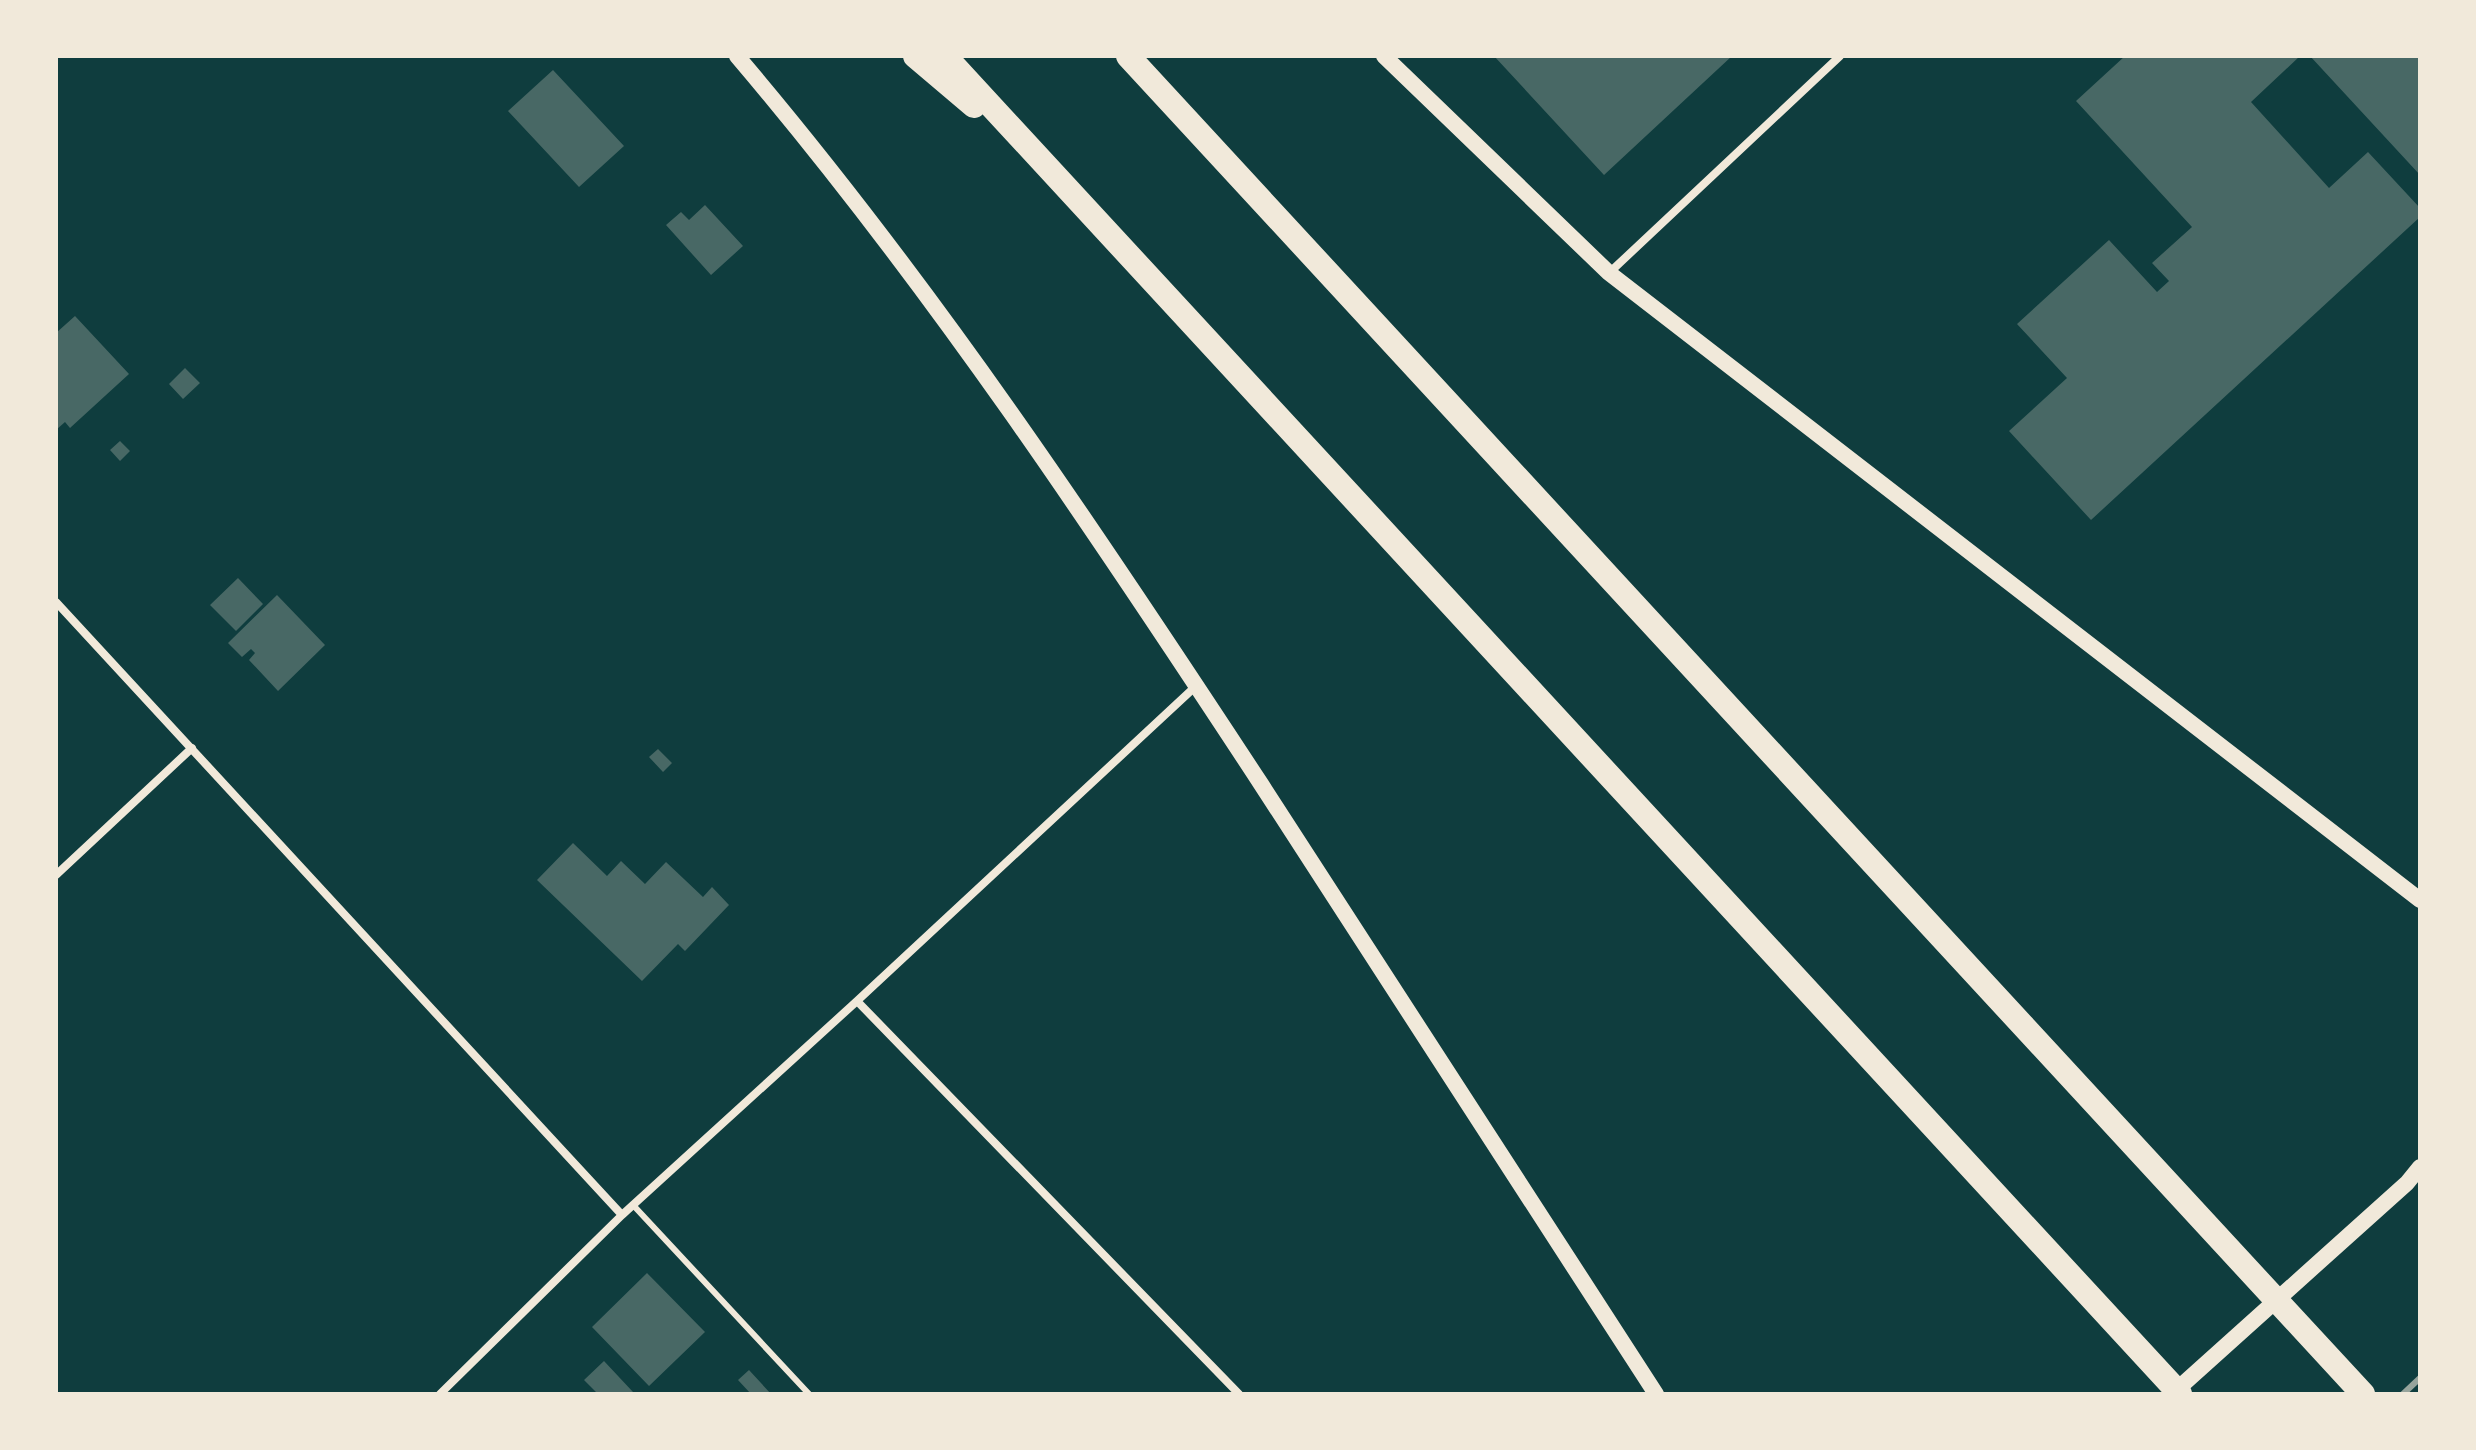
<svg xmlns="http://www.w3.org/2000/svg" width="2476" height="1450" font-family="'Public Sans',sans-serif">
<rect width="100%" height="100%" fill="#0f3d3e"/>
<path fill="#486865" d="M 1494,56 L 1732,56 L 1604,175 Z
M 2125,56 L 2300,56 L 2251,102 L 2329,188 L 2368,152 L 2420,208 L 2420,217 L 2091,520 L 2009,431 L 2067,378 L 2017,324 L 2109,240 L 2157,292 L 2169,281 L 2152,263 L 2192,227 L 2076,101 Z
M 2310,56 L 2420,56 L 2420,175 Z
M 553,70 L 624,146 L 579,187 L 508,111 Z
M 705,205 L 743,246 L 711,275 L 666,225 L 681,212 L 689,220 Z
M 75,316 L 129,374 L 70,428 L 65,422 L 56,430 L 56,333 Z
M 185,368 L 200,383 L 183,399 L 169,384 Z
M 120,441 L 130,451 L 120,461 L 110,450 Z
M 238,578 L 263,604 L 236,631 L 210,605 Z
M 277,595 L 325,645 L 278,691 L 249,660 L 255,653 L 251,649 L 242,657 L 228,643 Z
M 658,749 L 672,763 L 663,772 L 649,757 Z
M 573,843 L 607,876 L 621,861 L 645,884 L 666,862 L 703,897 L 712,887 L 729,905 L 685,951 L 678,944 L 642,981 L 537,880 Z
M 647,1273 L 705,1332 L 649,1386 L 592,1327 Z
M 604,1361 L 633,1392 L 631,1394 L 598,1394 L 584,1380 Z
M 749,1370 L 771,1394 L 751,1394 L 738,1380 Z"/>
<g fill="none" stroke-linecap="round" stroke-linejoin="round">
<path stroke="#f1e9da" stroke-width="6" d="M 633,1205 L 809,1394"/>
<path stroke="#f1e9da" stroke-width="8" d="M 1609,273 L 1840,56
M 56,602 L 622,1215
M 56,875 L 192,748
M 857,1001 L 1239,1394
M 440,1394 L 622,1215 L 857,1001 L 1196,686"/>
<path stroke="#f1e9da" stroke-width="16" d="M 737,56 C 931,284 1097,534 1261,784 C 1394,987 1526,1190 1656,1394
M 1384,56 L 1609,273 L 2420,900
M 2172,1394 L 2407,1183 L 2420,1167"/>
<path stroke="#f1e9da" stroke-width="24" d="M 915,56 L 974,106
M 945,56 L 2180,1394
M 1128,56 L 2363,1394"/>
<path stroke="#97a49c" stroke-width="6" d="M 2403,1394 L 2420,1378"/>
</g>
<rect width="2476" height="1450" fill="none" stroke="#f1e9da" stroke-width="116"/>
</svg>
